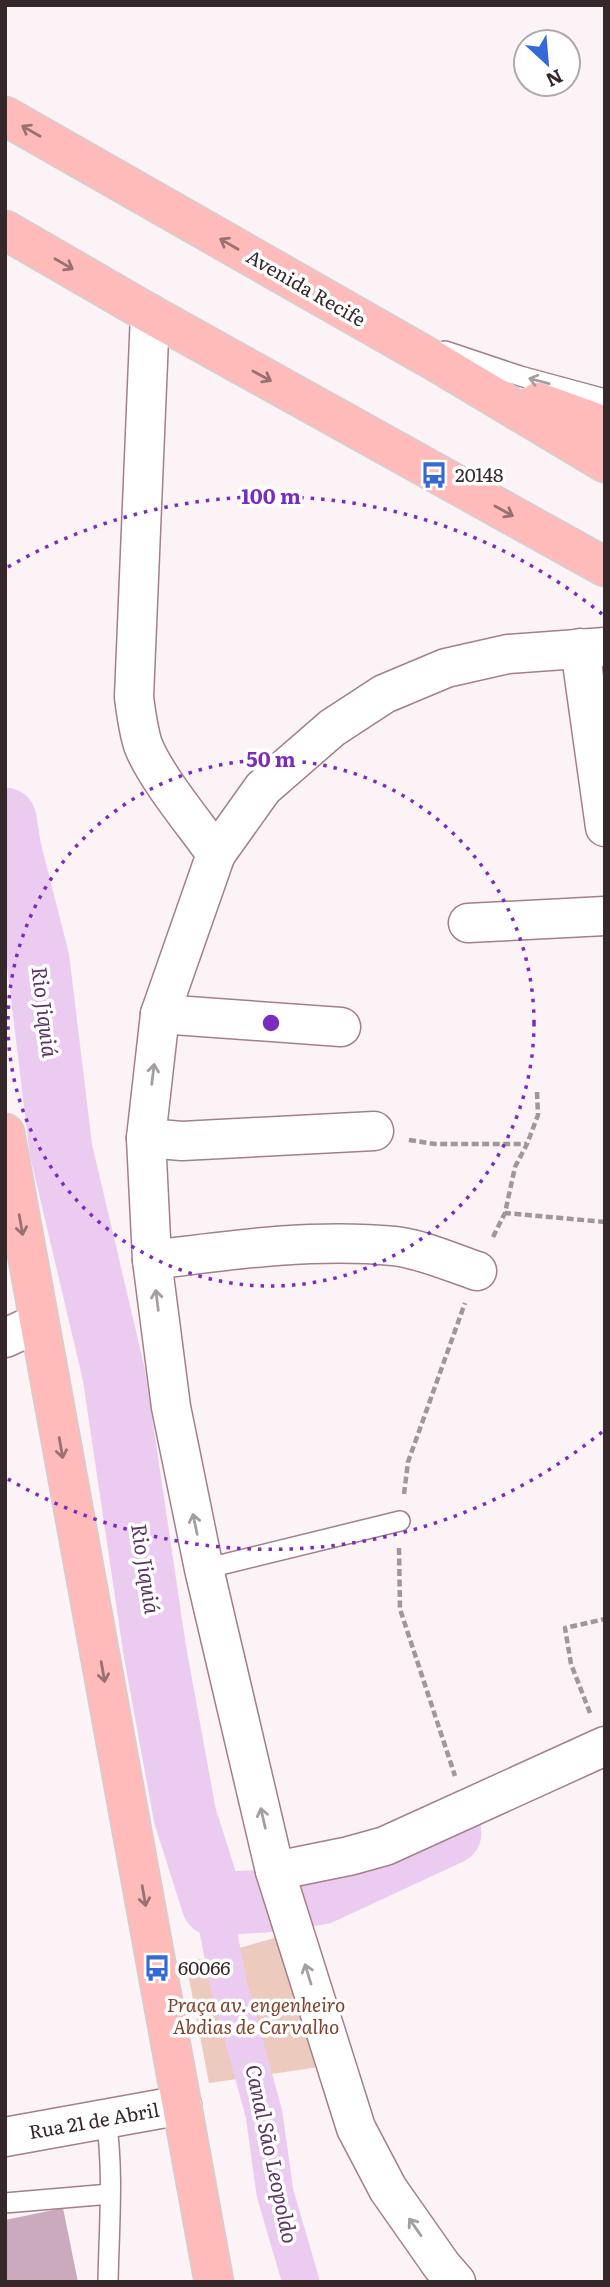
<svg xmlns="http://www.w3.org/2000/svg" width="610" height="2287" font-family="Literata,serif">
<rect width="100%" height="100%" fill="#fbf3f5"/>
<path fill="#edcabe" d="M 292,1933 L 333,2065 L 209,2083 L 186,1963 Z"/>
<g fill="none" stroke-linecap="round" stroke-linejoin="round">
<path stroke="#eccbf1" stroke-width="37" d="M 213,1904 L 228,1982 L 264,2114 L 275,2193 L 301,2282"/>
<path stroke="#eccbf1" stroke-width="63" d="M 5,819 L 10,850 L 38,960 L 61,1150 L 114,1375 L 155,1652 L 185,1816 L 213,1904 L 264,1901 L 321,1893 L 450,1833"/>
</g>
<path fill="#cbaabe" d="M 63,2208 L 78,2282 L 5,2282 L 5,2220 Z"/>
<g fill="none" stroke-linecap="round" stroke-linejoin="round">
<defs>
<path id="lane" d="M 445,351 L 520,376 L 605,399
M 204,1569 L 400,1521
M 106,2118 C 114,2172 109,2227 108,2282
M 5,2203 L 110,2194"/>
<path id="street" d="M 150,314 L 134,697 C 136,713 138,729 143,745 C 156,778 195,824 216,854
M 580,648 L 605,827
M 468,923 L 605,916
M 160,1014 L 341,1027
M 146,1138 L 182,1141 L 374,1131
M 152,1260 C 230,1250 315,1238 394,1246 C 418,1248 453,1263 477,1271
M 5,1338 L 38,1323
M 275,1871 L 349,1856 L 385,1846 L 605,1746"/>
<path id="secondary" d="M 5,2137 L 182,2105
M 456,2282 L 442,2266 L 388,2189 L 356,2128 L 275,1871 L 204,1569 L 171,1407 L 152,1260 L 146,1138 L 160,1014 L 216,854 L 263,788 L 332,728 L 384,694 L 446,668 L 508,654 L 605,647"/>
<path id="primary" d="M 5,116 L 438,363 L 605,463
M 5,230 L 150,314 L 605,567
M 538,402 L 605,426
M 5,1133 L 214,2282"/>
</defs>
<use href="#lane" stroke="#a47f88" stroke-width="22"/>
<use href="#street" stroke="#a47f88" stroke-width="41"/>
<use href="#secondary" stroke="#a47f88" stroke-width="41"/>
<use href="#primary" stroke="#d3cfd0" stroke-width="41"/>
<path stroke="#a29699" stroke-width="4.5" stroke-dasharray="7 3.5" stroke-linecap="butt" d="M 537,1092 L 538,1115 L 527,1144 L 515,1167 L 505,1213 L 605,1222
M 409,1140 L 435,1144 L 527,1144
M 493,1237 L 505,1213
M 404,1494 L 408,1462 L 465,1303
M 399,1548 L 400,1609 L 455,1776
M 590,1713 L 571,1664 L 565,1628 L 605,1619"/>
<use href="#lane" stroke="#fff" stroke-width="19"/>
<use href="#street" stroke="#fff" stroke-width="38"/>
<use href="#secondary" stroke="#fff" stroke-width="38"/>
<use href="#primary" stroke="#febbba" stroke-width="38"/>
</g>
<defs><path id="oneway-shaft" d="M-6 0H5M1.5-3L5.5 0L1.5 3" fill="none" stroke-width="1.6" stroke-linecap="round" stroke-linejoin="round" transform="scale(1.75)"/></defs>
<g stroke="#9a7172">
<use href="#oneway-shaft" transform="translate(31 131) rotate(-150)"/>
<use href="#oneway-shaft" transform="translate(229 244) rotate(-150)"/>
<use href="#oneway-shaft" transform="translate(64 264) rotate(30)"/>
<use href="#oneway-shaft" transform="translate(262 376) rotate(29)"/>
<use href="#oneway-shaft" transform="translate(504 511) rotate(29)"/>
<use href="#oneway-shaft" transform="translate(21 1225) rotate(80)"/>
<use href="#oneway-shaft" transform="translate(61 1448) rotate(80)"/>
<use href="#oneway-shaft" transform="translate(103 1672) rotate(80)"/>
<use href="#oneway-shaft" transform="translate(144 1896) rotate(80)"/>
</g>
<g stroke="#a59e9f">
<use href="#oneway-shaft" transform="translate(539 381) rotate(-165)"/>
<use href="#oneway-shaft" transform="translate(153 1074) rotate(-83)"/>
<use href="#oneway-shaft" transform="translate(157 1300) rotate(-97)"/>
<use href="#oneway-shaft" transform="translate(195 1524) rotate(-102)"/>
<use href="#oneway-shaft" transform="translate(263 1818) rotate(-103)"/>
<use href="#oneway-shaft" transform="translate(308 1974) rotate(-107)"/>
<use href="#oneway-shaft" transform="translate(415 2227) rotate(-125)"/>
</g>
<g fill="none" stroke="#7b2cbf" stroke-width="3.5" stroke-dasharray="3.5 7">
<circle cx="271" cy="1023" r="263"/>
<path d="M602 1432A526 526 0 0 1 8 1479M8 567A526 526 0 0 1 602 614"/>
</g>
<defs>
<symbol id="bus-bare" viewBox="-9 -9 18 18"><path d="M-5-6H5V4H4V6H2V4H-2V6H-4V4H-5ZM-3.5-4V0h7V-4ZM-3.5 1.2v1.5H-2V1.2ZM2 1.2v1.5H3.5V1.2Z" fill="#3469d8" stroke="#fff" stroke-width="2.5" paint-order="stroke"/></symbol>
</defs>
<g fill-rule="evenodd">
<use href="#bus-bare" x="415" y="456" width="38" height="38"/>
<use href="#bus-bare" x="138" y="1949" width="38" height="38"/>
</g>
<g text-anchor="middle" stroke-width="7" stroke-linejoin="round" paint-order="stroke">
<g font-size="19" fill="#36272a" stroke="#fff">
<text transform="translate(306 288) rotate(30)" y="7">Avenida Recife</text>
<text transform="translate(94 2121) rotate(-10)" y="7">Rua 21 de Abril</text>
</g>
<g font-size="19" fill="#36272a" stroke="#fff" text-anchor="start">
<text x="455" y="482">20148</text>
<text x="178" y="1975">60066</text>
</g>
<g font-size="19" font-style="italic" fill="#80422b" stroke="#fff">
<text x="256" y="2012">Praça av. engenheiro<tspan x="256" dy="22">Abdias de Carvalho</tspan></text>
</g>
<g font-size="21" font-style="italic" fill="#5c3363" stroke="#fff">
<text transform="translate(44 1012) rotate(83)" y="7">Rio Jiquiá</text>
<text transform="translate(145 1569) rotate(81)" y="7">Rio Jiquiá</text>
<text transform="translate(271 2154) rotate(78)" y="7">Canal São Leopoldo</text>
</g>
</g>
<circle cx="271" cy="1023" r="10" fill="#7b2cbf" stroke="#fff" stroke-width="3.5"/>
<g font-size="21" text-anchor="middle" font-weight="bold" fill="#7b2cbf" stroke="#fff" stroke-width="7" stroke-linejoin="round" paint-order="stroke">
<text x="271" y="504">100 m</text>
<text x="271" y="767">50 m</text>
</g>
<rect width="610" height="2287" fill="none" stroke="#36272a" stroke-width="14"/>
<g transform="translate(547 63) rotate(154)"><circle r="33" fill="#ffffff" stroke="#afa9aa" stroke-width="2"/>
<path d="M0-5L12 26L0 18L-12 26Z" fill="#3469d8"/>
<text y="-10" font-size="19" font-weight="bold" text-anchor="middle" fill="#36272a">N</text>
</g>
</svg>
